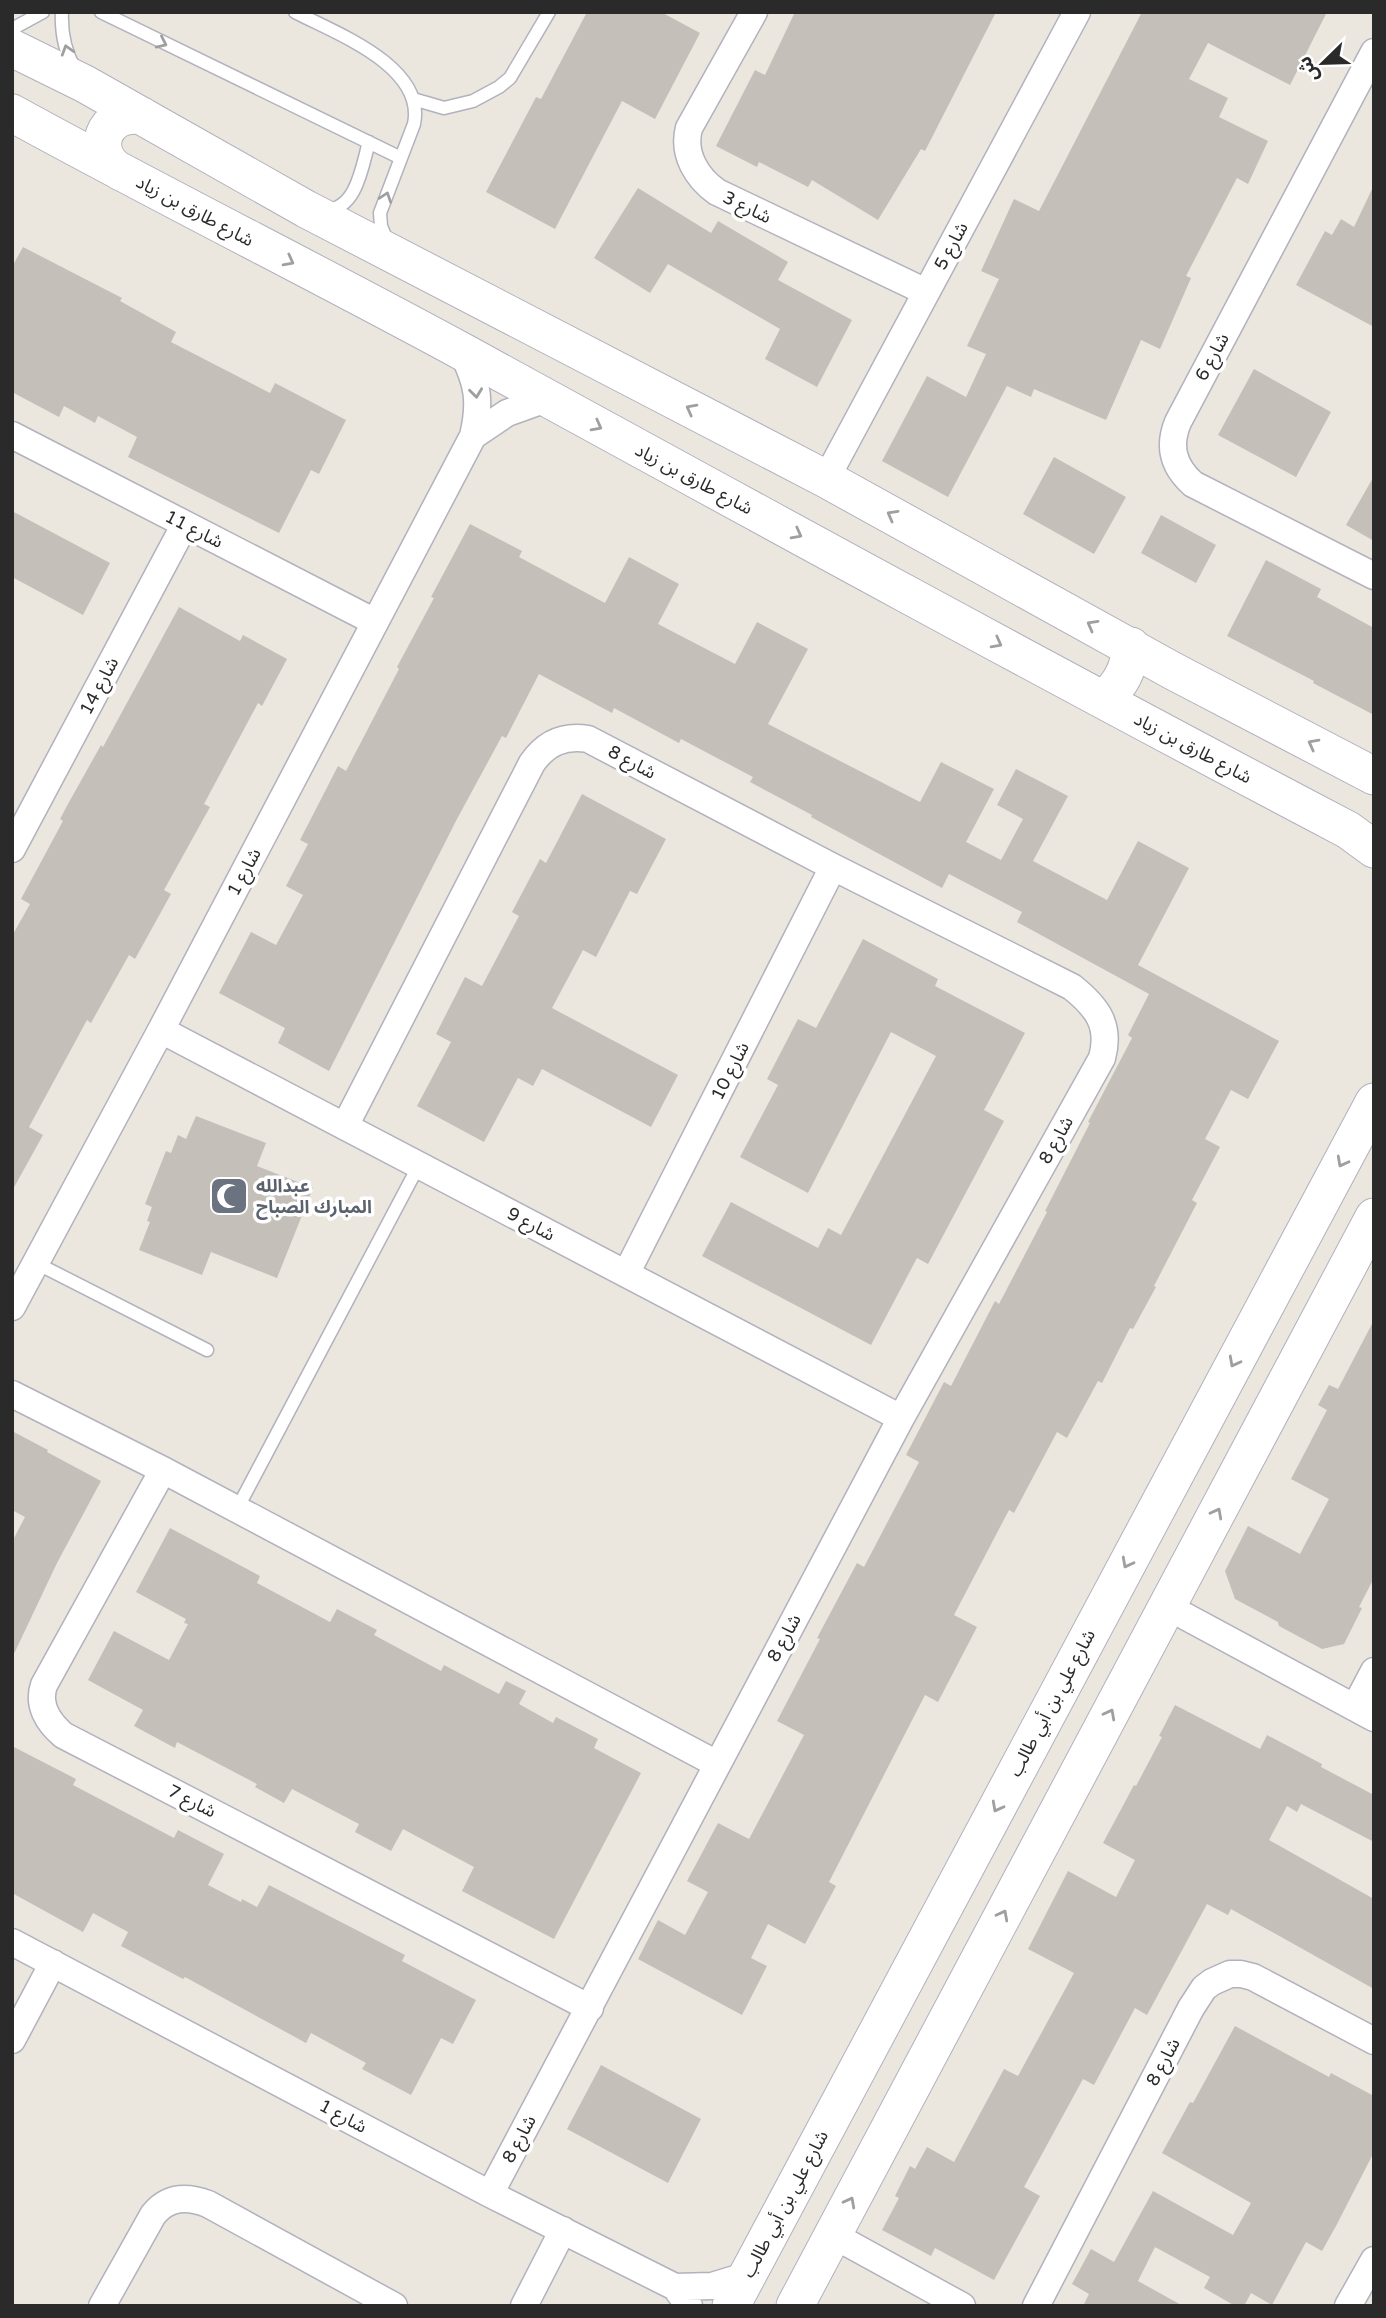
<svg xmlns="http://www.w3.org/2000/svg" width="1386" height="2318" font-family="'Varela Round','Noto Sans Arabic',sans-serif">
<rect width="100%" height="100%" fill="#ebe6de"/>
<path fill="#c4c0b9" d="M 587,12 L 661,12 L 700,33 L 655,119 L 622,101 L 555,229 L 486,192 L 536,97 L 541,99 Z
M 795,12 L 996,12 L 925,151 L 921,149 L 878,220 L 812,180 L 808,187 L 759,162 L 757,167 L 716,146 L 755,70 L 765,75 Z
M 1142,12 L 1327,12 L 1290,85 L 1208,43 L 1189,79 L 1228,98 L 1219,117 L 1268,141 L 1248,184 L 1237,178 L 1186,276 L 1191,278 L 1160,349 L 1141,340 L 1106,420 L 1034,389 L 1031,397 L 1007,386 L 948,497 L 882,461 L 927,376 L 966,397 L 986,354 L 967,346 L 999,279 L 981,271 L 1014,199 L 1039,211 Z
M 1374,185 L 1374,327 L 1296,285 L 1325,231 L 1332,235 L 1341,219 L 1354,227 Z
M 638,188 L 711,233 L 718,221 L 788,262 L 778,280 L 852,320 L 817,387 L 765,359 L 780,329 L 668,264 L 650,293 L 594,258 Z
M 23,247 L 122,298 L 120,301 L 176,332 L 171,342 L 270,393 L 275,383 L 346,420 L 319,474 L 311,470 L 279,533 L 128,457 L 137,437 L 98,416 L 95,423 L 64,406 L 59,417 L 12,392 L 12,267 Z
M 1254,369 L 1331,412 L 1296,477 L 1218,435 Z
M 1054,457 L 1126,497 L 1094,554 L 1023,514 Z
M 1374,476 L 1374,541 L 1346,525 Z
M 12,511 L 110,563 L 83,615 L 12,577 Z
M 1161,515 L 1216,545 L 1196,583 L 1141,553 Z
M 470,524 L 522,551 L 519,557 L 605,603 L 629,557 L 679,584 L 658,624 L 735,664 L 757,622 L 808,649 L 768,724 L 920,802 L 941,762 L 994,789 L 966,842 L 1001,860 L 1023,819 L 997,805 L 1016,769 L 1068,796 L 1033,861 L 1107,900 L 1138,841 L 1189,868 L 1138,965 L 1279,1041 L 1248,1099 L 1231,1090 L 1205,1139 L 1220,1147 L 1192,1200 L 1197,1203 L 1154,1286 L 1156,1287 L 1133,1329 L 1130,1328 L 1102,1383 L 1098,1381 L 1067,1438 L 1057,1432 L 1014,1513 L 1009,1510 L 954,1615 L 977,1627 L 938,1702 L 925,1695 L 829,1882 L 836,1886 L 805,1944 L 768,1924 L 751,1958 L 767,1966 L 742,2015 L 638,1959 L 658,1920 L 685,1935 L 708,1892 L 687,1881 L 718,1823 L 749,1839 L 804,1735 L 777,1721 L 820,1639 L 817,1638 L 857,1563 L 864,1567 L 919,1462 L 906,1455 L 944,1382 L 951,1386 L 995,1301 L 999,1304 L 1047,1212 L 1045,1211 L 1090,1123 L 1088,1122 L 1132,1038 L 1128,1035 L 1149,994 L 1017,922 L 1022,912 L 949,874 L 942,888 L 811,817 L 812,815 L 750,782 L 753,777 L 681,739 L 679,743 L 614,708 L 612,713 L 539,674 L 506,738 L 502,736 L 457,819 L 329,1071 L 278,1043 L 285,1028 L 219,993 L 251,932 L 276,945 L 303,895 L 286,886 L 308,844 L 300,840 L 338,766 L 346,771 L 399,669 L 397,667 L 434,598 L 431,597 Z
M 1266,560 L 1321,589 L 1317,597 L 1374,628 L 1374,715 L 1313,683 L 1314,681 L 1227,636 Z
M 179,607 L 240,641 L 243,635 L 287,659 L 262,706 L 258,703 L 204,804 L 210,807 L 164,890 L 171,894 L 135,959 L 129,955 L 91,1023 L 87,1020 L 29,1127 L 43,1135 L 12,1191 L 12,936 L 30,904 L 21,899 L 63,821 L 60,819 L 68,804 L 101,745 L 103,747 Z
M 582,794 L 666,839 L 637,894 L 630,891 L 596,957 L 583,950 L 552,1008 L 678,1075 L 651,1127 L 542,1069 L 533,1086 L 518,1078 L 484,1142 L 417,1106 L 451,1042 L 436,1034 L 465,977 L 482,986 L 519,916 L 512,912 L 540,859 L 546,863 Z
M 863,939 L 938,979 L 935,986 L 1025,1033 L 984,1110 L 1004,1121 L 928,1264 L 917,1258 L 871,1345 L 702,1256 L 731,1202 L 818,1248 L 828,1228 L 841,1235 L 936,1056 L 891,1032 L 808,1193 L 740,1157 L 778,1085 L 767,1079 L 798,1019 L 816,1028 Z
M 196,1116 L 266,1143 L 257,1166 L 313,1188 L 277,1278 L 211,1252 L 202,1275 L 139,1250 L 150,1222 L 147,1221 L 152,1207 L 145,1204 L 166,1151 L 171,1153 L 178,1135 L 186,1139 Z
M 1374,1320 L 1374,1578 L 1359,1607 L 1362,1608 L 1344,1644 L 1322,1649 L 1279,1626 L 1278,1622 L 1235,1599 L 1225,1571 L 1248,1526 L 1300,1554 L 1329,1499 L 1291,1479 L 1327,1410 L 1318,1405 L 1329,1385 L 1338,1389 Z
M 12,1431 L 48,1450 L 47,1452 L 101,1481 L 57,1563 L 12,1658 L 12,1542 L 25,1517 L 12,1510 Z
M 170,1528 L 260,1576 L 257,1583 L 330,1622 L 337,1609 L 377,1630 L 374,1635 L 441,1671 L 444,1665 L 499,1694 L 506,1681 L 526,1691 L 519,1704 L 553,1723 L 556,1717 L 598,1739 L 594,1748 L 641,1773 L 554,1939 L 462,1891 L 474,1867 L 403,1829 L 391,1851 L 355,1832 L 359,1824 L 292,1789 L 284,1803 L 255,1787 L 257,1784 L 177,1742 L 175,1748 L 134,1726 L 143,1710 L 88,1680 L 114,1631 L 169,1660 L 188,1624 L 184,1623 L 186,1619 L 136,1592 Z
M 1175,1705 L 1260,1749 L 1267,1735 L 1322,1764 L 1321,1767 L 1374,1795 L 1374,1842 L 1301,1804 L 1297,1812 L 1287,1806 L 1269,1840 L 1374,1899 L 1374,1989 L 1231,1909 L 1228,1915 L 1207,1904 L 1147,2015 L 1135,2008 L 1094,2085 L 1083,2079 L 1024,2187 L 1040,2196 L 994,2280 L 935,2248 L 931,2256 L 882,2230 L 899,2198 L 895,2196 L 910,2166 L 915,2169 L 927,2147 L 954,2162 L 1004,2069 L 1018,2076 L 1074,1973 L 1028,1949 L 1068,1871 L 1116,1897 L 1135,1860 L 1103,1843 L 1134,1785 L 1136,1786 L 1162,1737 L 1159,1736 Z
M 12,1746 L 76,1779 L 73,1785 L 174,1838 L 178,1830 L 224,1854 L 208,1885 L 241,1902 L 242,1899 L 257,1907 L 269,1885 L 405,1955 L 402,1961 L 476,2000 L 453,2044 L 441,2038 L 411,2095 L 362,2069 L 366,2063 L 311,2033 L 306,2043 L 185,1977 L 183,1979 L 121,1946 L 128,1932 L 93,1913 L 83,1932 L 12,1893 Z
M 1235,2026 L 1329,2077 L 1331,2073 L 1374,2096 L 1374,2152 L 1336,2226 L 1322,2251 L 1306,2242 L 1272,2305 L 1251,2293 L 1244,2306 L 1235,2306 L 1204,2288 L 1210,2277 L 1155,2247 L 1138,2281 L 1183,2306 L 1083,2306 L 1089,2294 L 1072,2284 L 1091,2249 L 1114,2262 L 1153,2191 L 1233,2235 L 1251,2203 L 1162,2153 L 1190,2102 L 1193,2103 Z
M 601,2065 L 701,2119 L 668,2183 L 567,2129 Z"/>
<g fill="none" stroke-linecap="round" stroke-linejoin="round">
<defs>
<path id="lane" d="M 62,12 C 61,33 65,52 75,69
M 101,12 L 401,158
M 295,12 C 335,33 426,66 414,124 L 380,213 L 381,226 L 387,241
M 12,29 L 43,12
M 413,99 L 444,108 L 473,101 L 499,87 L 510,78 L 549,12
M 326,210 C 357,209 362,166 369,142
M 36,1263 L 207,1350
M 237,1509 L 419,1165"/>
<path id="street" d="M 754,12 L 689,128 C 682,154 697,178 717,192 L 926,292
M 1374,52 L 1178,422 C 1168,446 1173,466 1193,484 L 1374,576
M 12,435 L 375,622
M 473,436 L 507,413 L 546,399
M 826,479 L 1077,12
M 12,849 L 185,524
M 161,1030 L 901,1418
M 345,1126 L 532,763 C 546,743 564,735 588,739 L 833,867 L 1072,987 C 1097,1007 1111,1025 1102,1058 L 901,1418 L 490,2194
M 626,1274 L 833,867
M 12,1307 L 161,1030 L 473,436 C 481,402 478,383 462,352
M 12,1394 L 163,1470 L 717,1764
M 163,1470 L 44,1685 C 37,1705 48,1722 63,1735 L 590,2008
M 1168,1607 L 1374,1718
M 1355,1707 L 1374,1671
M 12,1942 L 490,2194 L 675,2287 L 689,2306
M 12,2040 L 53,1963
M 833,2235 L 962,2306
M 675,2287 L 712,2286 L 748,2275
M 102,2306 L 153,2215 C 168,2196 187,2196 208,2204 L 394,2306
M 524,2306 L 563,2230
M 1036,2306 L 1191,2008 L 1204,1988 L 1212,1982 L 1230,1974 L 1241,1974 L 1253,1977 L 1374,2041
M 1348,2306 L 1374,2260"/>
<path id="secondary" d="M 12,48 L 85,84 L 306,209 L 826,479 L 1173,671 L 1374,776
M 12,113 C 161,195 314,271 463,352 C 757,513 1051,674 1348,830 L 1374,849
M 121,172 C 87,153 104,109 142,116
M 1103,700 C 1121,685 1129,669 1131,646
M 731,2306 L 1374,1102
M 795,2306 L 1374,1217"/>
</defs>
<use href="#lane" stroke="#b1b2bd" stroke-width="15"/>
<use href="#street" stroke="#b1b2bd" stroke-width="29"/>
<use href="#secondary" stroke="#b1b2bd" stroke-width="39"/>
<use href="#lane" stroke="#fff" stroke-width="12"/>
<use href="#street" stroke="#fff" stroke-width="26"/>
<use href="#secondary" stroke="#fff" stroke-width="37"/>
</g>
<defs><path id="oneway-chevron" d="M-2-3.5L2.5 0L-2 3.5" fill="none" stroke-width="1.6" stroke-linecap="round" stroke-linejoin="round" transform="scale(1.75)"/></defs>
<g stroke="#9f9f9f">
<use href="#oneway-chevron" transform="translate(162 43) rotate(25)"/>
<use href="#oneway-chevron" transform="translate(67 50) rotate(-107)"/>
<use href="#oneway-chevron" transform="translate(386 197) rotate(-71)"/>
<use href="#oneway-chevron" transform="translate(289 261) rotate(28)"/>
<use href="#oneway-chevron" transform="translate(476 393) rotate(83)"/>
<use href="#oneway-chevron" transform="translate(691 409) rotate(-152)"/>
<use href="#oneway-chevron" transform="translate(597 426) rotate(28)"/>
<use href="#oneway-chevron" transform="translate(892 515) rotate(-151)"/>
<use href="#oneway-chevron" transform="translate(797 534) rotate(28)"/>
<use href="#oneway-chevron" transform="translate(1092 625) rotate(-151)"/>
<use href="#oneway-chevron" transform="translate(997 643) rotate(28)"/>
<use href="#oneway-chevron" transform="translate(1313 744) rotate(-152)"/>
<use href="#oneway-chevron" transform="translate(1342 1162) rotate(118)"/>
<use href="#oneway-chevron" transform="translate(1234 1362) rotate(118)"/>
<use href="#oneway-chevron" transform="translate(1217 1513) rotate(-62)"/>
<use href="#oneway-chevron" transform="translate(1127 1563) rotate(118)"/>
<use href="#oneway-chevron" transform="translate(1110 1714) rotate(-62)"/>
<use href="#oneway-chevron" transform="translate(997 1807) rotate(118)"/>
<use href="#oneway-chevron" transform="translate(1003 1915) rotate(-62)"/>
<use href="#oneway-chevron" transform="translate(850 2202) rotate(-62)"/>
</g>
<defs>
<symbol id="mosque-square" viewBox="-11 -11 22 22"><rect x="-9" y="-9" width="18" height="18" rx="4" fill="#6b7280" stroke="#fff"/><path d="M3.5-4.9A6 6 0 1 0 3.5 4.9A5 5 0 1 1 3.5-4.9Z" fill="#fff"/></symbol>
</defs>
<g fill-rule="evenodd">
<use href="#mosque-square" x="207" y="1174" width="44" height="44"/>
</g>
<g text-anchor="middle" stroke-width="7" stroke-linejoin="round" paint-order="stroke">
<g font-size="18" fill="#2a2a2a" stroke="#fff">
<text transform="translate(747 207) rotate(26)" y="6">شارع 3</text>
<text transform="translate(195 211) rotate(28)" y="6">شارع طارق بن زياد</text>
<text transform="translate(951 246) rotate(-62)" y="6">شارع 5</text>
<text transform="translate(1212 357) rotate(-62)" y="6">شارع 6</text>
<text transform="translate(694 479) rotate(28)" y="6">شارع طارق بن زياد</text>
<text transform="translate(194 529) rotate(27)" y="6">شارع 11</text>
<text transform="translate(99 686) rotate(-62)" y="6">شارع 14</text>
<text transform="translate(1193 748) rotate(28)" y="6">شارع طارق بن زياد</text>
<text transform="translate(632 762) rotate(28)" y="6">شارع 8</text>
<text transform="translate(244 872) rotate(-62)" y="6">شارع 1</text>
<text transform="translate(730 1071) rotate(-63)" y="6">شارع 10</text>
<text transform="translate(1056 1140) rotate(-61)" y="6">شارع 8</text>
<text transform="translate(531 1224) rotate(28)" y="6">شارع 9</text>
<text transform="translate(784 1638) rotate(-62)" y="6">شارع 8</text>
<text transform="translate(1052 1703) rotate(-62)" y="6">شارع علي بن أبي طالب</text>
<text transform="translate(192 1801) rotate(27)" y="6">شارع 7</text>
<text transform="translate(1163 2062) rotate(-62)" y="6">شارع 8</text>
<text transform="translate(343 2116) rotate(28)" y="6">شارع 1</text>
<text transform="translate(519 2139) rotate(-62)" y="6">شارع 8</text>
<text transform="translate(785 2204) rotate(-62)" y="6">شارع علي بن أبي طالب</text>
</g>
<g font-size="18" font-weight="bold" fill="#5b616d" stroke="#fff" text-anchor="start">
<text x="256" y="1192">عبدالله<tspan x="256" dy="21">المبارك الصباح</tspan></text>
</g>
</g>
<rect width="1386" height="2318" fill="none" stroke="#2a2a2a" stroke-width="28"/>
<g transform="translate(1323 63) rotate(247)" stroke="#ffffff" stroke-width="5" paint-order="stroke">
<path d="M0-5L12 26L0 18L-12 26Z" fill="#2a2a2a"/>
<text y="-10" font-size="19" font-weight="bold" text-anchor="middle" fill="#2a2a2a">ش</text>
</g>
</svg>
